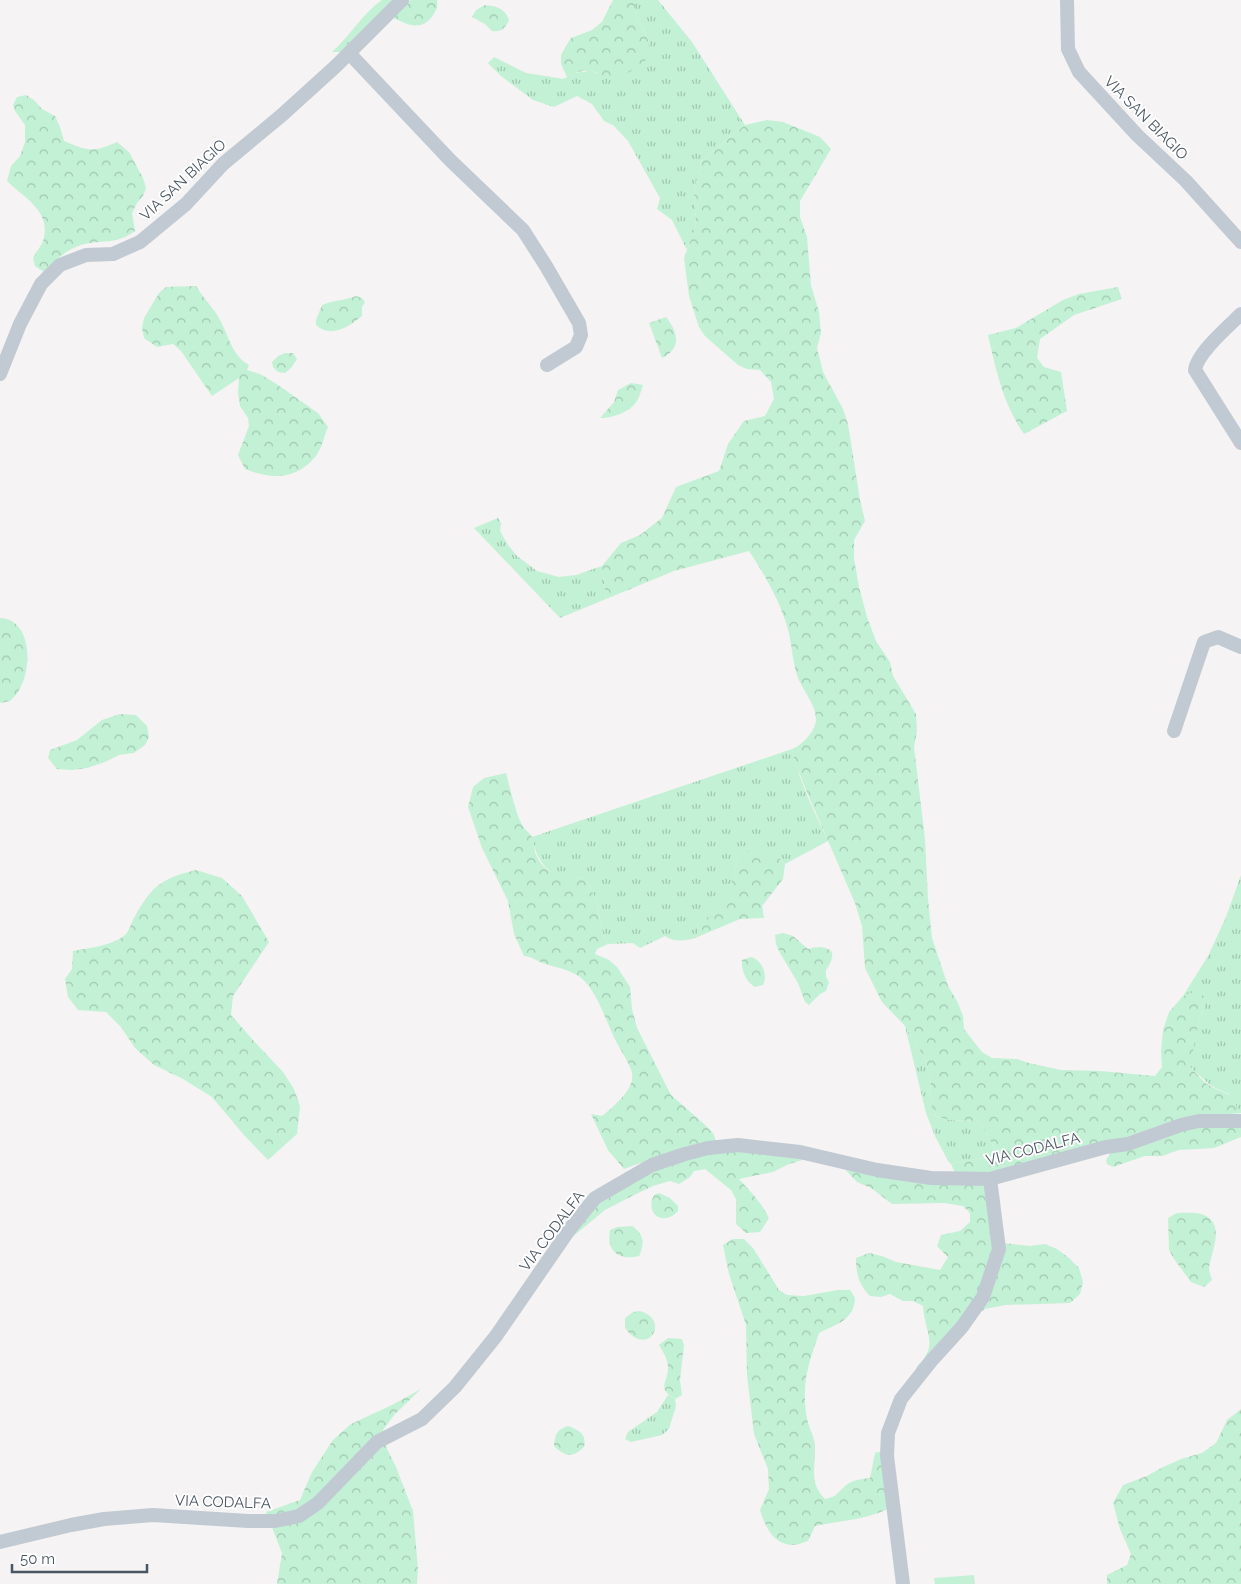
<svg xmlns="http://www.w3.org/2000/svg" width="1241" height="1584" font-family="Raleway,sans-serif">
<defs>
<pattern id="grass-tufts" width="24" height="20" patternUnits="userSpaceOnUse" patternTransform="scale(1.25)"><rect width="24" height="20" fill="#c3f1d5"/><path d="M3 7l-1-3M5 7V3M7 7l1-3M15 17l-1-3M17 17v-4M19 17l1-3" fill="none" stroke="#a0c6b0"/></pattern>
<pattern id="forest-crowns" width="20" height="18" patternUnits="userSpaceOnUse" patternTransform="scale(1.25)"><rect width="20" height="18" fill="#c3f1d5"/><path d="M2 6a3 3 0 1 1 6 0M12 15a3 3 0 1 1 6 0" fill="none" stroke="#a0c6b0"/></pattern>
</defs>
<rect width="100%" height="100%" fill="#f5f3f3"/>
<path fill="url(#grass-tufts)" d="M 382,0 L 396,0 L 344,52 L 332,52 C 350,36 362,14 382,0 Z
M 635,0 L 658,0 L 692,42 L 745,125 L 701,161 L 694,192 L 696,226 L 687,250 L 672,220 L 657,209 L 660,198 L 628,141 L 613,125 L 604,121 L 592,104 L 577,96 L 554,107 L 533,100 L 501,76 L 488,63 L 494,57 L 526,73 L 540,75 L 563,79 L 574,73 L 590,71 L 607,76 L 649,42 L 635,11 Z
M 498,518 L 501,523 L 500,531 L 508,545 L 517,556 L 537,571 L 559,577 L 576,575 L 602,566 L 606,599 L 560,618 L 474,528 Z
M 792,749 C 799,781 814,811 828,841 L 785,864 L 775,854 L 738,860 C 734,876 730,895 720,908 C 710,921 703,921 695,938 C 685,941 673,942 665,936 L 640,948 L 633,943 L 608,944 L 603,934 L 596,900 L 587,879 C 580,877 571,878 564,877 C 543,872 536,856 532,837 Z
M 1241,875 L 1241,1113 L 1230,1114 L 1229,1094 L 1211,1086 L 1189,1066 L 1199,1021 L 1205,1005 L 1195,992 L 1183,996 L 1208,956 L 1226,917 Z
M 905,1026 L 924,1057 L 931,1077 L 930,1096 L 936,1116 L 949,1120 L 976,1121 L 984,1129 L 1000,1158 L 977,1159 L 951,1164 L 948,1161 L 935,1136 L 926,1113 Z
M 668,1395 L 675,1399 L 676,1406 L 669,1429 L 662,1435 L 631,1442 L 625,1439 L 628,1432 L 657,1412 Z"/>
<path fill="url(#forest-crowns)" d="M 411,0 L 437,0 C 438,7 437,9 433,15 C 421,33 406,24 390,16 L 406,2 Z
M 613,0 L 635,0 L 635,11 L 649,42 L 648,58 C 637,69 622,79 605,76 C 600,75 595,71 590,71 C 582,70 574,73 567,77 L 561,64 L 561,55 L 566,46 L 571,38 L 592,30 L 602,22 Z
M 485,5 C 496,6 505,8 509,20 C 505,29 501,32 492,31 L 485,24 L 472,17 L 476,10 Z
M 26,95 L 34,100 L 42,109 L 55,116 L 60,127 L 64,141 C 88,151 93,153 117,142 L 129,152 L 143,178 L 146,188 L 143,196 L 137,203 L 132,213 L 135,231 C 121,242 107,241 90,243 C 70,246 57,258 44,272 L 35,266 L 33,258 C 36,252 43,244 44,238 C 50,210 24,198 7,181 L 11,166 L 20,156 L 25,142 L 25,125 L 15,111 L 13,105 L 17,97 Z
M 767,120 L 783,122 L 820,137 L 831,149 L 800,201 L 800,217 L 807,237 L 811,285 L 819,312 L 821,333 L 817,348 L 823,372 L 843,409 L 848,424 L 860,500 L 865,521 L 854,540 L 854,559 L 859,587 L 867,617 L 876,641 L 890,662 L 893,676 L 916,714 L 917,731 L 914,747 L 925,839 L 928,899 L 932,938 L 948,986 L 958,1003 L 963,1016 L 964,1029 L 982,1052 L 992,1058 L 1017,1059 L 1029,1063 L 1061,1070 L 1100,1071 L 1155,1076 L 1162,1067 L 1161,1051 L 1163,1030 L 1169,1012 L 1183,996 L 1195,992 L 1204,996 L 1205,1005 L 1199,1021 L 1190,1066 C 1196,1073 1202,1081 1210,1086 C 1222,1093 1240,1094 1236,1112 L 1230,1114 L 1009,1172 L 956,1175 L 951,1164 L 977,1159 L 1000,1158 L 984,1129 L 976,1121 L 949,1120 L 936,1116 L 930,1096 L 931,1077 L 924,1057 L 905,1026 L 882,1002 L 865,968 L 862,926 L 855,903 L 806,790 L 795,762 L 792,749 C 802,745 814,733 816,721 C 817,705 802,690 797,675 C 792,659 792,642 787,626 C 780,601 763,572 749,551 L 674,571 L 606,599 L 602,566 L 621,543 L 640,535 L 662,518 L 676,487 L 719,471 L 728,444 L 744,421 L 765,416 L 774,399 L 771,382 L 760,370 L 747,369 L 738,365 L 705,336 L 699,327 L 689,296 L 684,258 L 696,226 L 694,192 L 701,161 L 745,125 Z
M 196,286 C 202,296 209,303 215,312 C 228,329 229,354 249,365 L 247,370 L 260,374 L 275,383 L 318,413 L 328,427 C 324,436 322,448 316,456 C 296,480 272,480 245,469 L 238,455 L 249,426 L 248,418 L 240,406 L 238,393 L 239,378 L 212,396 L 181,351 L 173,344 L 157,347 L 144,338 L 142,328 L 144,318 L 159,293 L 166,287 Z
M 1118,287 L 1122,299 L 1074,315 L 1040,339 L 1037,358 L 1044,367 L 1061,372 L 1067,411 L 1024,434 C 1003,404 996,370 988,335 L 1016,328 L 1063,300 L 1079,294 Z
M 356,296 L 362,298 L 365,302 L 362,307 L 362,316 C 350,326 331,339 316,325 L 316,320 L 322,305 C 333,300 344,301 356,296 Z
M 666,317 C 678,332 682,348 662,358 L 649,323 Z
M 285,353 L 293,353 L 297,359 L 291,368 L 285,373 L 278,372 L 273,367 L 272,362 L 278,356 Z
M 631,383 L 643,385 C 641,390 640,396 637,401 C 630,412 613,418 600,418 L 614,402 L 618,390 Z
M 0,618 C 36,619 33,683 11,700 C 9,702 3,702 0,703 Z
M 120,714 L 136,715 L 147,726 L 149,737 L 145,745 L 134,753 L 119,755 L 105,762 L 87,768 L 72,770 L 57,769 L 48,758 L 50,750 L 77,740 L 102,720 Z
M 506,773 C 511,790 514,809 522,825 C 525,830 530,833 532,837 C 535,841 534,848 535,852 C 544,878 566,875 587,879 L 596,900 L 603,934 L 608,944 L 597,949 L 595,954 L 609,960 L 617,967 L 630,987 L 632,1009 L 637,1028 L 671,1095 L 703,1123 L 713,1133 L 716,1141 L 662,1155 L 624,1169 L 608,1150 L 591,1114 L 602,1116 C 614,1106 635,1089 632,1073 C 630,1063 617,1045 613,1035 C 604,1016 594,983 575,974 C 566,969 555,967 545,964 C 537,961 533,957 524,956 L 514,934 L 508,901 L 482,848 L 468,807 L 473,787 L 484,778 Z
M 755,850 L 775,854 L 785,864 L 783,879 L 762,906 L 764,918 L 740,919 L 695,938 L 700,927 L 720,908 L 734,876 L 738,860 L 746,851 Z
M 196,870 L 222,878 L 242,896 L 269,942 L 233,996 L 231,1015 L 252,1039 L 283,1072 L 294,1089 L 300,1106 L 297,1134 L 268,1160 L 243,1134 L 212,1097 L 183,1079 L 154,1065 L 135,1048 L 121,1027 L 106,1012 L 78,1010 L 68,997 L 65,979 L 72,969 L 73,951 C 89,948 112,946 125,935 C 129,932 131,923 134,918 C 152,886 160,879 196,870 Z
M 783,933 L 793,936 L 808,949 C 817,947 824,945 832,952 C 833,959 830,964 826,970 L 826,977 L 829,982 L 826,991 L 820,994 L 809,1005 L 805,1002 L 798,983 L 780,953 L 776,944 L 775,935 Z
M 751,957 C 762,960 768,974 763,985 L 755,987 C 746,982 741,970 742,960 Z
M 1241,1125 L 1241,1137 L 1214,1148 L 1179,1150 L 1162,1156 L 1145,1156 L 1113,1167 L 1107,1164 L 1106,1160 L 1111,1153 L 1192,1127 Z
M 722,1150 L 760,1152 L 806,1159 L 789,1164 L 773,1172 L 739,1179 C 751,1192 761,1202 769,1218 L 760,1232 L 746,1233 L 736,1224 L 736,1199 L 731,1190 L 705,1169 L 694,1171 L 690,1177 L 679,1184 L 670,1181 L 653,1186 L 632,1196 L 605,1210 L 571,1238 L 597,1200 L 634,1179 L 686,1158 Z
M 841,1165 L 988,1180 L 1003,1243 L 1030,1246 L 1045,1244 L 1057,1249 L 1069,1258 L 1079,1268 L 1083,1282 L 1080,1294 L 1070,1303 L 1005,1305 L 985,1309 L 976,1316 L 920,1380 L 916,1368 C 940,1343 925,1336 923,1306 L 913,1301 L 903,1301 L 890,1294 L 881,1297 L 870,1296 C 859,1285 856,1274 856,1258 L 869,1253 L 882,1256 L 896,1262 L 940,1270 L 948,1257 L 937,1246 L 941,1235 L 960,1231 L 970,1222 L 970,1213 L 963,1206 L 944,1203 L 892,1204 L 871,1188 L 857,1182 Z
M 659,1193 L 670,1198 L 678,1206 L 678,1211 C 664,1227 644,1214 654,1195 Z
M 1177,1213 C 1185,1213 1197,1212 1204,1215 C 1226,1225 1211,1252 1209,1268 C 1209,1272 1211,1276 1212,1280 L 1204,1287 L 1191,1282 L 1174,1259 L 1169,1250 L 1168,1218 Z
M 632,1226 C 644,1234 645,1243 639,1256 C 619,1261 606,1252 610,1230 L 617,1227 Z
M 733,1239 L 744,1239 L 753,1248 L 779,1290 L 787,1295 L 804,1296 L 838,1290 L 850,1290 L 855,1298 C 854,1320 837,1324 819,1333 C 808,1366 801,1383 807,1419 C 809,1428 814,1436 815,1445 C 816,1466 808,1482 825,1499 C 838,1496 835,1495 844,1487 C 851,1480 861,1479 870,1478 L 875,1453 L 882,1451 L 893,1505 C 876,1519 838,1521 815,1526 L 808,1541 C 804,1542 798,1545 793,1545 C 773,1545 765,1526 760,1510 L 769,1489 L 768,1469 L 754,1434 L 747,1375 L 746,1325 L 729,1274 L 723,1245 Z
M 640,1311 C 672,1320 647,1359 625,1328 L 625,1318 L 633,1312 Z
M 668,1338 L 682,1339 L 684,1345 L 680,1380 L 682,1395 L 675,1399 C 656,1388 668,1383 668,1368 C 668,1359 663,1352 659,1345 Z
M 421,1389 L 394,1415 L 383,1430 L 387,1449 L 396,1467 L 413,1511 L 418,1569 L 417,1584 L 277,1584 L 282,1553 L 266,1512 L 300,1500 L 312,1472 L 333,1440 L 351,1424 L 392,1405 Z
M 1241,1409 L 1241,1584 L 1107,1584 L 1107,1575 L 1127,1565 L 1131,1554 L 1120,1529 L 1113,1503 L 1123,1485 L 1147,1476 L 1161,1468 L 1181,1459 L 1202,1453 L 1216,1443 L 1227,1420 Z
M 568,1426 C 579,1430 587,1434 584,1447 C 573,1458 565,1457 554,1446 C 555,1435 556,1430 568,1426 Z"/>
<path fill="#c3f1d5" d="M 974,1575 L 975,1584 L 935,1584 L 934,1578 Z"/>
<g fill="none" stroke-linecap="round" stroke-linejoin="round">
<path stroke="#c1cad2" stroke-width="14" d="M 1067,0 L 1068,49 L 1079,72 L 1137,135 L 1186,181 L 1241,242
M 349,53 L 450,160 L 523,230 L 546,266 L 579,323 L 581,335 L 576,347 L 547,365
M 1241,314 C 1229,326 1197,353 1195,370 L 1241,443
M 0,374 L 20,324 L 41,284 L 60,265 L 86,255 L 113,254 L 140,242 L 186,204 L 223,164 L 282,115 L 336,66 L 402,0
M 1174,731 L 1204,642 L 1218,637 L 1241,647
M 0,1542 L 71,1525 L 104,1519 L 153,1515 L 248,1521 L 275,1521 L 299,1516 L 318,1503 L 377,1442 L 422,1419 L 455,1387 L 496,1336 L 569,1230 L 595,1198 L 652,1165 L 685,1154 L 708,1148 L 738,1145 L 800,1152 L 877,1170 L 931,1178 L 990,1179 L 1106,1147 L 1128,1144 L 1181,1125 L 1199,1121 L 1241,1121
M 903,1584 L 887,1456 L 888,1433 L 901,1399 L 932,1360 L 962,1327 L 983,1297 L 999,1249 L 990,1179"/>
</g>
<g text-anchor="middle" stroke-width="4" stroke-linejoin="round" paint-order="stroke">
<g font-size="15" fill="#4a5661" stroke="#fff">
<text transform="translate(1146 118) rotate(45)" y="5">VIA SAN BIAGIO</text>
<text transform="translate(183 180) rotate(-43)" y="5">VIA SAN BIAGIO</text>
<text transform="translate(1033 1149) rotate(-14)" y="5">VIA CODALFA</text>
<text transform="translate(552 1231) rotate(-53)" y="5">VIA CODALFA</text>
<text transform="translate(223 1502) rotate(2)" y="5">VIA CODALFA</text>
</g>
</g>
<path d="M12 1564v8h135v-8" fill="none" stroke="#4a5661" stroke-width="2.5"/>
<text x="20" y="1564" font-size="15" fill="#4a5661" stroke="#ffffff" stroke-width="4" paint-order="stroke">50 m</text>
</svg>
